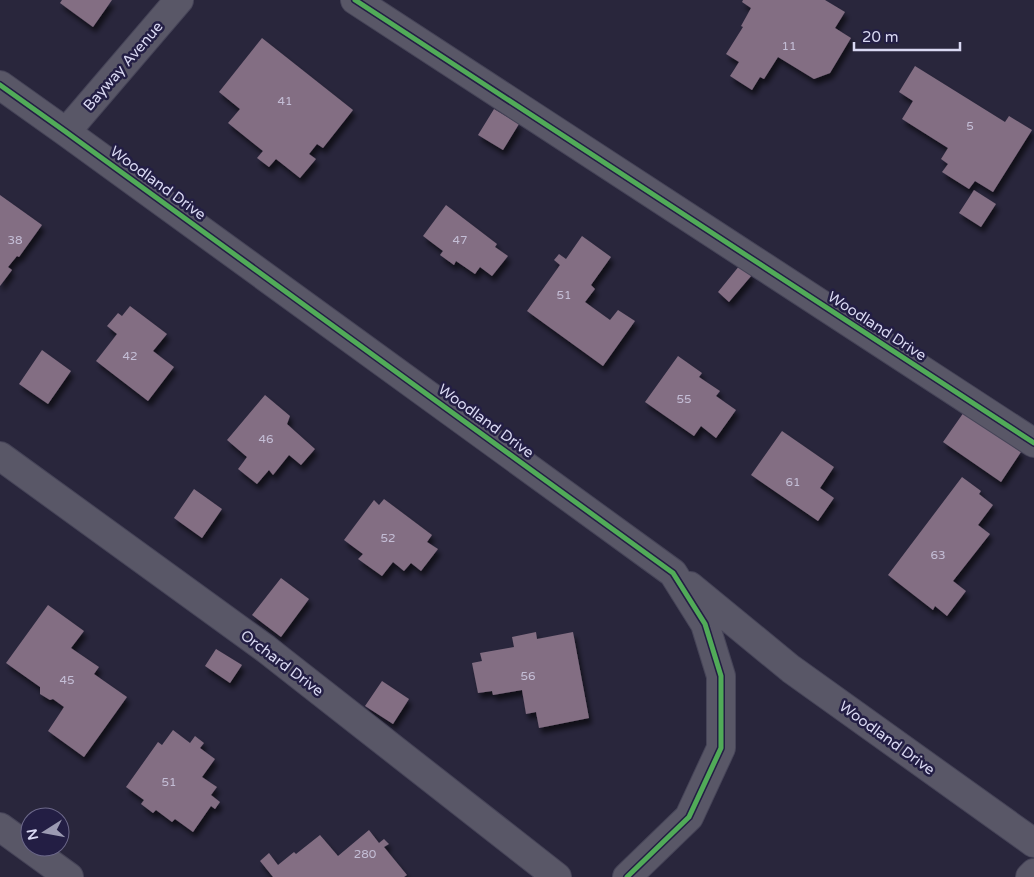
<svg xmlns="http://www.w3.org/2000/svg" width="1034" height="877" font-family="'Varela Round',sans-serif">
<defs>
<filter id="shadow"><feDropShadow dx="3" dy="5.5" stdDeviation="2.5" flood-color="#0009"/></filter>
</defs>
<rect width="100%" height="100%" fill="#29263c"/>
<path fill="#836e83" filter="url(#shadow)" d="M 62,0 L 112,0 L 93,27 L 60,3 Z
M 743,0 L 825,0 L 845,12 L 835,28 L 851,38 L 830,73 L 814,79 L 778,57 L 764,79 L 760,77 L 752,90 L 730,76 L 739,62 L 726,54 L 743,27 L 741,26 L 751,8 L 742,2 Z
M 262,38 L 353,110 L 323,148 L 317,144 L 309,154 L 316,159 L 300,178 L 276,159 L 269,167 L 257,158 L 263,151 L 228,123 L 240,109 L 219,92 Z
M 915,66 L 1005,122 L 1009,116 L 1032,130 L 993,192 L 975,181 L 969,189 L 942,172 L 948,164 L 941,159 L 948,148 L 902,119 L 913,101 L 899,92 Z
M 494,109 L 519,124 L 503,150 L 478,135 Z
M 974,190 L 996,204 L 981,227 L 959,213 Z
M 0,195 L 42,225 L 19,257 L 17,256 L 8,267 L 12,270 L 0,286 Z
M 446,205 L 497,244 L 495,247 L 508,256 L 492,276 L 480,267 L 475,274 L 456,261 L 454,265 L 440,255 L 443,251 L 423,236 Z
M 582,236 L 611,257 L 591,285 L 595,289 L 585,302 L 610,320 L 618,310 L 635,321 L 603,366 L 527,311 L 560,265 L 554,260 L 559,254 L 566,259 Z
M 740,265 L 752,275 L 729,302 L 718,292 Z
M 130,306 L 167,334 L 153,351 L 174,367 L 148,401 L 96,361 L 117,334 L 107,326 L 118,313 L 122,316 Z
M 42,350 L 71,371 L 48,404 L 19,384 Z
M 678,356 L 702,373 L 699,377 L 720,391 L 716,396 L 736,410 L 716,438 L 701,426 L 694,436 L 645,402 Z
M 265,395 L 290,416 L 287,424 L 315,449 L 301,465 L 289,455 L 273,475 L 269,470 L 257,484 L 238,469 L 247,457 L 227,440 Z
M 964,412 L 1021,452 L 1001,482 L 943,442 Z
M 782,431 L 834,467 L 820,488 L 834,498 L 818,521 L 751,475 Z
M 962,477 L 981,491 L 979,494 L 993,505 L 978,525 L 990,534 L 953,581 L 966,591 L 947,616 L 935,606 L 933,610 L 888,575 Z
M 194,489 L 222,509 L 202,538 L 174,518 Z
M 384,499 L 432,535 L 427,542 L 438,549 L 421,571 L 411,563 L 404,571 L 393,562 L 382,576 L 358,559 L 363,554 L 344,540 L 374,500 L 379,505 Z
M 281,578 L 309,599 L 281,637 L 252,615 Z
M 48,605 L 84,631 L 71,648 L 99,667 L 94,674 L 127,697 L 84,757 L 48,731 L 64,707 L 53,699 L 50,700 L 40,694 L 40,687 L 6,663 Z
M 536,632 L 537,639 L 573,632 L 589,718 L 539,728 L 536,712 L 526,714 L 522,690 L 493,695 L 492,691 L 478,693 L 472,663 L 482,661 L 480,653 L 514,647 L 512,637 Z
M 216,649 L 242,665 L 230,683 L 205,666 Z
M 382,681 L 409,699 L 393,724 L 365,706 Z
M 173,730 L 190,743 L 195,736 L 204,743 L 200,748 L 215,759 L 202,777 L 217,787 L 211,795 L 220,802 L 215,809 L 211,806 L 193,832 L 175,819 L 172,822 L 156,810 L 153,813 L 141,804 L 144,800 L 126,787 L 158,742 L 162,745 Z
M 369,830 L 379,843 L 384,839 L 389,844 L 384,847 L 407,875 L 404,877 L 273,877 L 260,861 L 269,853 L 278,865 L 294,852 L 296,854 L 320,835 L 338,856 Z"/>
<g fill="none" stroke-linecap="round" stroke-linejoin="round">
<defs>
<path id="minor" d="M 355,0 L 1034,443
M 0,85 L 66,132 L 673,573 L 705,624 L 721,676 L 721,748 L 689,817 L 627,877
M 66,132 L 179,0
M 0,456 L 266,649 L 557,877
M 690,586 L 791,669 L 1034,843
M 0,827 L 69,877
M 1030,877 L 1034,873"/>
</defs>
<use href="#minor" stroke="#464458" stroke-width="30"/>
<use href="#minor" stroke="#595767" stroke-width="28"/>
<defs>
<path id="cycleway" d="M 355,0 L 1034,443
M 0,85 L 66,132 L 673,573 L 705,624 L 721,676 L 721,748 L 689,817 L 627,877"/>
</defs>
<use href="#cycleway" stroke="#231e44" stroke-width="8"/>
<use href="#cycleway" stroke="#51ab58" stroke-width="5"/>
</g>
<g text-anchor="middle" stroke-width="5" stroke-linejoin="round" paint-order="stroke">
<g font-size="12" fill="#c4bed6">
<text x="789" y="50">11</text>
<text x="285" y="105">41</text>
<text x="970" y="130">5</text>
<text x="15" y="244">38</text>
<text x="460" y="244">47</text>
<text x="564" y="299">51</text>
<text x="130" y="360">42</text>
<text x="684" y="403">55</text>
<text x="266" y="443">46</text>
<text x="793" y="486">61</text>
<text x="388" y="542">52</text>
<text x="938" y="559">63</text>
<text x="528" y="680">56</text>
<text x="67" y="684">45</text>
<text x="169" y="786">51</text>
<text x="365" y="858">280</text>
</g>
<g font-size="15" fill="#d9d8f2" stroke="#231e44">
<text transform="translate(123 66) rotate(-49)" y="5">Bayway Avenue</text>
<text transform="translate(158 183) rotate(36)" y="5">Woodland Drive</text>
<text transform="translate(877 326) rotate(33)" y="5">Woodland Drive</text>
<text transform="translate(486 421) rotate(36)" y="5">Woodland Drive</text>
<text transform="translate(282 663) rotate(37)" y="5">Orchard Drive</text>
<text transform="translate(887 738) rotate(36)" y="5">Woodland Drive</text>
</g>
</g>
<g transform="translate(45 832) rotate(259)"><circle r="24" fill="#231e44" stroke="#6c688a"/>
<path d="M0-4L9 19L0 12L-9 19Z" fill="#9b9ab2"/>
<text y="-8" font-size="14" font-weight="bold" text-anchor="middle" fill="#d9d8f2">N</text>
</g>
<path d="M854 42v8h106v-8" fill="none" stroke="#d9d8f2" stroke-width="2.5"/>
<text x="862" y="42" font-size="15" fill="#d9d8f2" stroke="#231e44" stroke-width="4" paint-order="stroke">20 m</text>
</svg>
